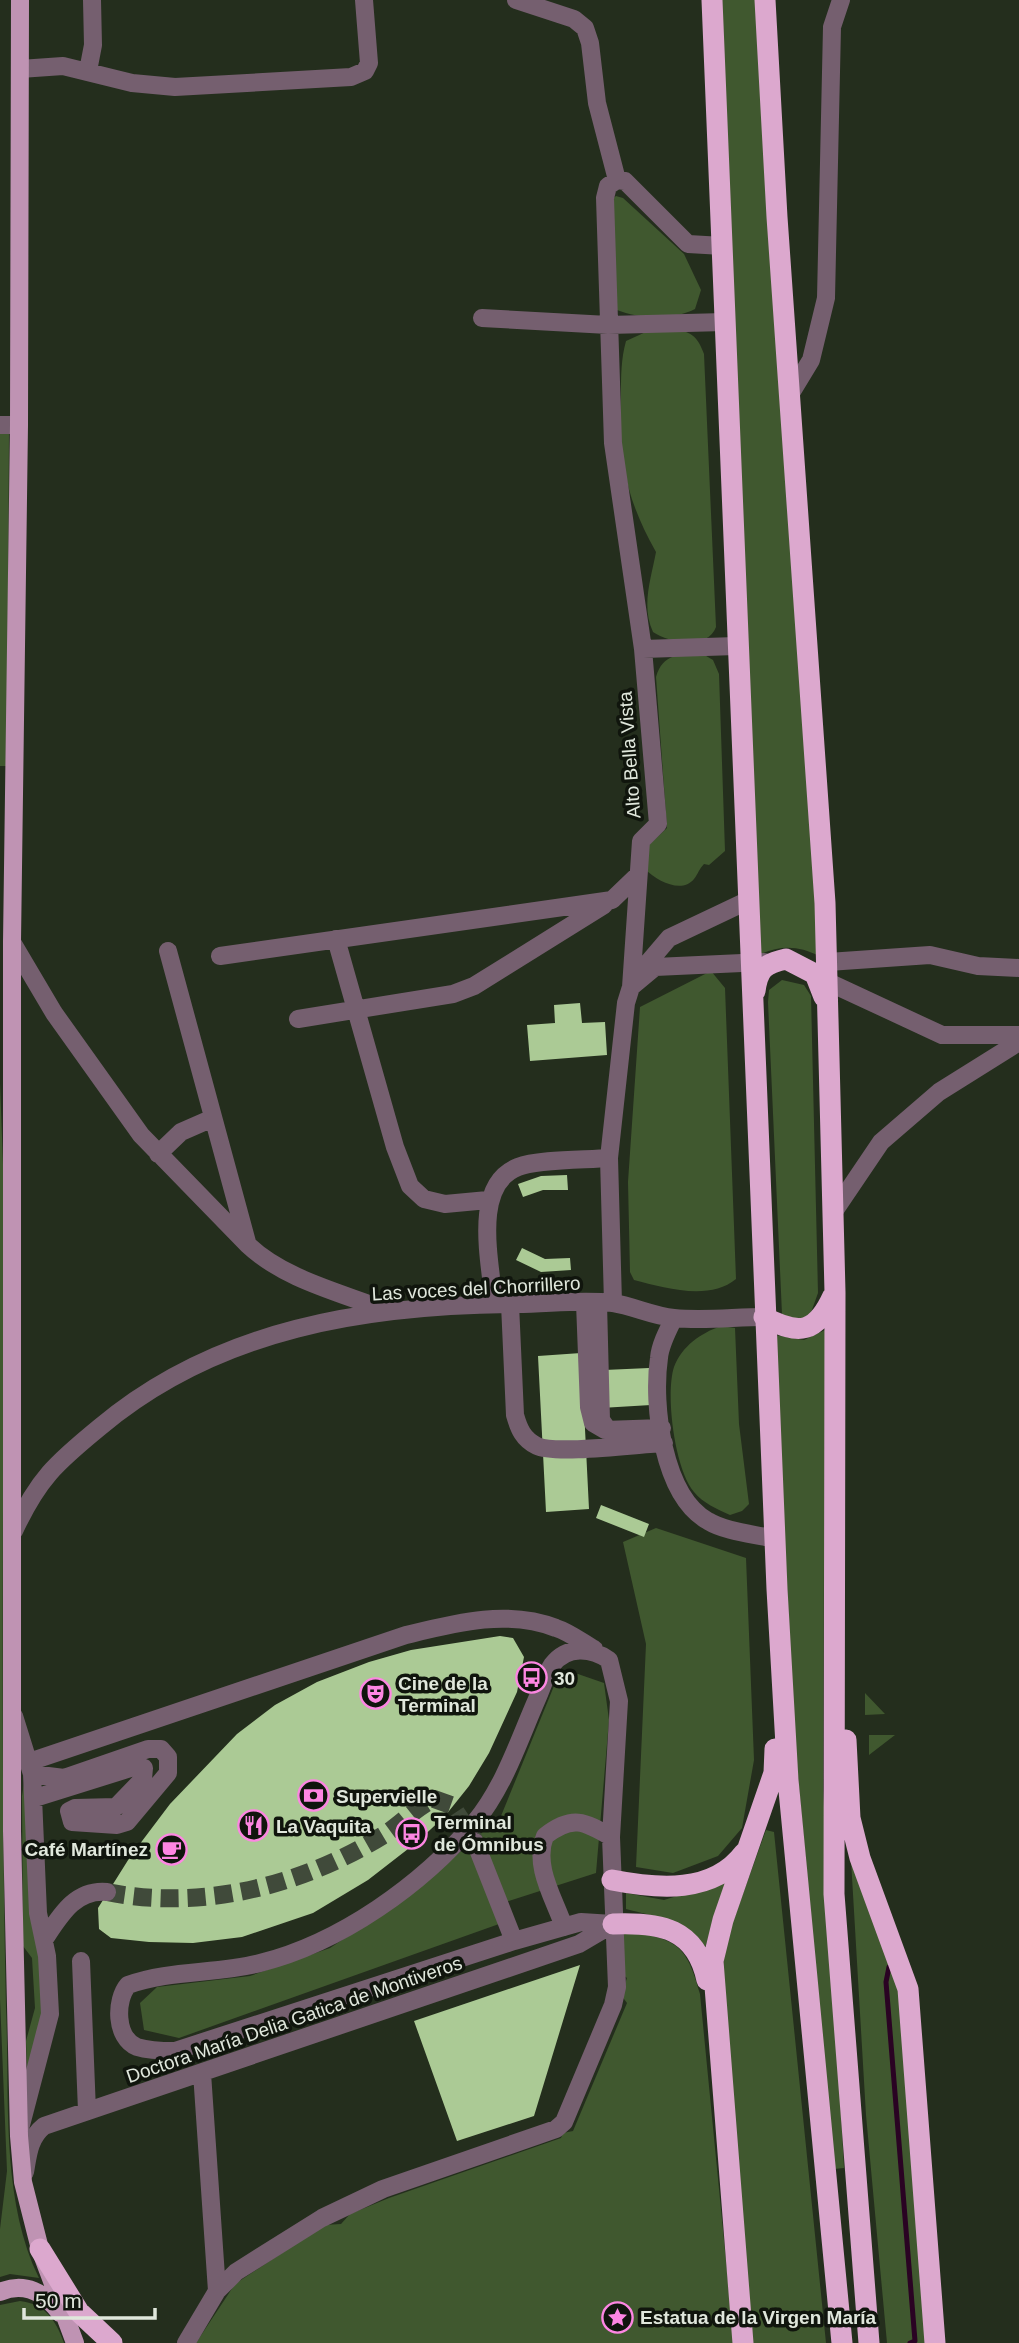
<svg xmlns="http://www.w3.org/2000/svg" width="1019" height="2343" font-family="Helvetica,sans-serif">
<rect width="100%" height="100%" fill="#242e1d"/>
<path fill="#40582f" d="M 722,0 L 756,0 L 819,956 C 798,945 778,945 757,956 Z
M 616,196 L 623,198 L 684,254 L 701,290 L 695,309 C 674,320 639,319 617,310 L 611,200 Z
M 676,330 C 693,332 698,338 704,354 L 716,627 C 708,650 669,643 653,632 C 641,606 651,579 656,552 C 625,497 618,457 621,395 C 621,376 621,359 626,341 L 648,331 Z
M 9,431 L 7,766 L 0,766 L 0,432 Z
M 701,653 L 713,660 L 719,674 L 725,851 L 709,865 L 704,864 C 699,869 698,874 694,879 C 682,894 657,881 646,870 L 648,846 L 667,828 L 656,677 C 663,653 679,655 701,653 Z
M 711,971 L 725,988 L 736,1279 C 710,1301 664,1288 634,1280 L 630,1272 L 628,1182 L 640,1007 Z
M 782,980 L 804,985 L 811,996 L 818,1293 L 809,1318 L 791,1320 L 782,1314 L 768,1002 L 769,990 Z
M 0,1083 L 4,1191 C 4,1463 0,1736 6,2008 C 10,2096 0,2198 39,2278 L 10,2274 L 0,2277 L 0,2229 L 7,2171 L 0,1999 Z
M 721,1326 L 735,1328 L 739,1424 L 749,1504 L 742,1511 L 730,1515 C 717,1509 703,1503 694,1492 C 675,1470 665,1395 674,1367 C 682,1346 701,1333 721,1326 Z
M 825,1330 L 823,1789 L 844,2168 L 834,2169 L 795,1743 L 774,1335 L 804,1340 Z
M 656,1528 L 746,1558 L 754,1760 L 742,1828 L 718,1856 L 673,1873 L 636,1867 L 646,1644 L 623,1542 Z
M 578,1674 L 604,1683 L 609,1720 L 596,1873 L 493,1906 L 499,1924 L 179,2038 L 144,2030 L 140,2003 L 157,1987 L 250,1976 L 330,1948 L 413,1893 L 501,1816 L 554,1686 Z
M 865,1693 L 885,1714 L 865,1715 Z
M 869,1735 L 895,1735 L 869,1755 Z
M 24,1783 L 46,2013 L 32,2068 L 27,2068 L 26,2041 L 35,2008 L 32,1958 L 23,1946 L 22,1796 Z
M 766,1830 L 774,1832 L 826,2343 L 753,2343 L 722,1975 L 726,1941 Z
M 850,1843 L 901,1995 L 929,2343 L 887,2343 L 866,2115 Z
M 726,1881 L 705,1948 C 687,1920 656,1917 626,1909 L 626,1893 L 664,1900 Z
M 624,1930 C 676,1940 686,1942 700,1994 L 734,2343 L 196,2343 L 235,2284 L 324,2225 L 341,2224 L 350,2214 L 389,2198 L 561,2138 L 563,2133 L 573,2131 L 627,2003 L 621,1995 L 627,1978 L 621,1973 Z
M 20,2301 C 45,2304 56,2320 64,2343 L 0,2343 L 0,2305 Z"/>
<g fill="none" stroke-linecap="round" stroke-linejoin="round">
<path stroke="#2a0323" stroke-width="5" d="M 889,1967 L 886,1982 L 915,2341 L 910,2343"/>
</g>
<path fill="#abca95" d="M 580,1003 L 582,1023 L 605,1022 L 607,1055 L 530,1061 L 527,1025 L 555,1023 L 554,1005 Z
M 567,1175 L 568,1190 L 543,1190 L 523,1197 L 518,1184 L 541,1176 Z
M 522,1248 L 545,1259 L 570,1258 L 571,1270 L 541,1272 L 516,1260 Z
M 581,1353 L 582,1371 L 649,1368 L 651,1405 L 584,1409 L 589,1509 L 546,1512 L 538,1356 Z
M 601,1505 L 649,1524 L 644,1537 L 596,1518 Z
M 500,1636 L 513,1638 L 524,1657 L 517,1692 L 489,1753 L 469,1786 L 445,1816 L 417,1842 L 368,1880 L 313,1913 L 242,1937 L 193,1943 L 149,1942 L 111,1938 L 99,1929 L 98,1908 L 130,1857 L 170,1804 L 237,1734 L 275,1705 L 317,1682 L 369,1662 L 411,1650 Z
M 580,1965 L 534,2116 L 457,2141 L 414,2021 Z"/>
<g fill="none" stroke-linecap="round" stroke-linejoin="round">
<path stroke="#404a3a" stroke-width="18" stroke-dasharray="18 9" stroke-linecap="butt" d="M 107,1892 C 201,1911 301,1886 382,1836 C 399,1826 416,1807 434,1799 L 451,1805 L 475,1841"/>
<path stroke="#755f6f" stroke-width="18" d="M 516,0 L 574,19 L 585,28 L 590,43 L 597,103 L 617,180
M 20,69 L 63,66 L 132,83 L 175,87 L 351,77 L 365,71 L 369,63 L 364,0
M 88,71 L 93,45 L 92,0
M 482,318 L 608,325 L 725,322
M 791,393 L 811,360 L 826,298 L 832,27 L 841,0
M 0,425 L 19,425
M 643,649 L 736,646
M 336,939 L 395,1147 L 410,1186 L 424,1199 L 445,1204 L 488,1200
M 12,942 L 54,1013 L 141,1135 L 248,1245 C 284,1279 339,1292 385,1310
M 168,951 L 247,1242
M 220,956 L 612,900 L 637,876
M 828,962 L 930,955 L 978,966 L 1019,968
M 640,972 L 669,938 L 747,901
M 828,982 L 942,1035 L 1019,1035
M 631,987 L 655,967 L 764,962
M 298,1019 L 453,994 L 474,986 L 604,905
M 158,1154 L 181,1132 L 213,1118
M 833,1213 L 881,1142 L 939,1092 L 1019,1042
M 585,1303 L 589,1407 L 593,1423 L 605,1430 L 662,1428
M 598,1303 L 601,1420 L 606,1427
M 613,1303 L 609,1158 L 626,1003 L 631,987 L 641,841 L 658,824 L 643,649 L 613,443 L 605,198 L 608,186 L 617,180 L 625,181 L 688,244 L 723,246
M 494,1304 C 491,1264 471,1185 518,1167 C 538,1159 586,1160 609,1158
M 510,1304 L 515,1415 C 519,1429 523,1439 537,1446 C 555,1455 639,1444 664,1443
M 674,1318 C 668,1330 660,1345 659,1358 C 652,1405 663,1496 708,1521 C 726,1532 755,1534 775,1539
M 14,1531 C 38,1479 56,1463 100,1427 C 218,1328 367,1305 517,1304 C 548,1304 582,1299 613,1303 C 633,1306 653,1316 674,1318 C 704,1321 735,1317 764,1317
M 14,1716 L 32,1774 L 38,1913 L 47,1956 L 50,2014 L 21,2125
M 29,1762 L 406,1635 C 455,1623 507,1609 556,1628 C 569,1632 582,1642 594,1649
M 32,1774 L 64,1778 L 148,1749 L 161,1749 L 168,1757 L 168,1773 L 127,1822 L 117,1825 L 72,1822 L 69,1811 L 75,1808 L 116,1807 L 143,1779 L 144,1768 L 137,1766 L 35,1798
M 475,1842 L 514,1941
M 564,1927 C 554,1898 533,1866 545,1836 C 572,1815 584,1821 611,1837
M 44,1940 C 60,1916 75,1889 107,1892
M 81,1961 L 87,2111
M 202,2073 L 217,2291
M 25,2172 C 28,2155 29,2138 44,2126 L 579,1944 L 613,1924
M 186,2343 L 217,2291 L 236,2272 L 322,2218 L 383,2189 L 556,2129 L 564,2122 L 613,2005 L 617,1987 L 611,1837 L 619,1701 L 609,1660 C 592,1648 567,1645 552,1665 C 546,1674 542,1688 537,1699 C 519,1740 504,1787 475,1822 C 422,1885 340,1943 260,1963 C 217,1974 169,1970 128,1985 C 115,2000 115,2038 137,2047 C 150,2051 163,2051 175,2051 L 514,1941 L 581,1922 L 613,1924"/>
<path stroke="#bf93b3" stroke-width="18" d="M 20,0 L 19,425 L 12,942 L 12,1831 L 19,2136 L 23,2182 L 40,2249 L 75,2343
M 0,2292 C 25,2281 45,2293 60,2313"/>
<path stroke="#dca8ce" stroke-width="21" d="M 712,0 L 777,1589 L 788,1780 L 842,2343
M 765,0 L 777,217 L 825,903 L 835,1292 L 834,1894 L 869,2343
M 755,991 C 758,969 764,964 786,959 L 815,974 L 824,997
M 764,1317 C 800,1336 816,1333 833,1296
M 846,1740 L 850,1818 L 860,1858 L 908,1989 L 935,2343
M 612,1880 C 658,1889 713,1894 744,1853
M 613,1924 C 660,1922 696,1928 707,1980
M 40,2249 L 79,2312 L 112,2343
M 743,2343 L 713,1961 L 723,1920 L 774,1773 L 775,1749"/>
</g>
<defs>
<symbol id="bus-ring" viewBox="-11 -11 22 22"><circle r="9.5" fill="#10150d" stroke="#fd86e2" stroke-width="1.5"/><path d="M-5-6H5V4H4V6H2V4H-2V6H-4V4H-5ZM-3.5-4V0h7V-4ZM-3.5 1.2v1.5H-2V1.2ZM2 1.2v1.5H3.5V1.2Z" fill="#fd86e2"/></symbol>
<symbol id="theatre-ring" viewBox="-11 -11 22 22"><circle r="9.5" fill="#10150d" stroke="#fd86e2" stroke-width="1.5"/><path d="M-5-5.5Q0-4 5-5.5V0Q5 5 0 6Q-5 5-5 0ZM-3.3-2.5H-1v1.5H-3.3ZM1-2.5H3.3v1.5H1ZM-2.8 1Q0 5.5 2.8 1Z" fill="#fd86e2"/></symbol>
<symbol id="bank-ring" viewBox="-11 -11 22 22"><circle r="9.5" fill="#10150d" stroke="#fd86e2" stroke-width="1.5"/><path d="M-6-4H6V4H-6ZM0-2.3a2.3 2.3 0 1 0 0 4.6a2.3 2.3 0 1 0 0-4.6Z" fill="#fd86e2"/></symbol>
<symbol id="restaurant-ring" viewBox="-11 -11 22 22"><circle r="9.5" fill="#10150d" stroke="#fd86e2" stroke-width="1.5"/><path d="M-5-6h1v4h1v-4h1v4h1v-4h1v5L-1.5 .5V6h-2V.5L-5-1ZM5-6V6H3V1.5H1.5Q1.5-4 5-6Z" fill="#fd86e2"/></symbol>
<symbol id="cafe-ring" viewBox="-11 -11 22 22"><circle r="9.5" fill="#10150d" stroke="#fd86e2" stroke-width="1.5"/><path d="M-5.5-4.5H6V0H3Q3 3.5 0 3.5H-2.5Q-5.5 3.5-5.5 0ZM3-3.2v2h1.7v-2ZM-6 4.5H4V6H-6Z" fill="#fd86e2"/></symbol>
<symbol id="sight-ring" viewBox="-11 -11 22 22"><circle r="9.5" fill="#10150d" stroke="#fd86e2" stroke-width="1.5"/><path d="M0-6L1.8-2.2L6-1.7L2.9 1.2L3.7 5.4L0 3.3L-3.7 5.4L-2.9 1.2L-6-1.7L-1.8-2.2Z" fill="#fd86e2"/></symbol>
</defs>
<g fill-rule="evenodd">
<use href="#bus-ring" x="514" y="1660" width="35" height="35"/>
<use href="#theatre-ring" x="358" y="1676" width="35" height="35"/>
<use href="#bank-ring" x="296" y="1778" width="35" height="35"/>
<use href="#restaurant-ring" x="236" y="1808" width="35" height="35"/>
<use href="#bus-ring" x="394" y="1816" width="35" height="35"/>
<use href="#cafe-ring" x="154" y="1832" width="35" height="35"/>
<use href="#sight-ring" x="600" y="2300" width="35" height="35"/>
</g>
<g text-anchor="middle" stroke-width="7" stroke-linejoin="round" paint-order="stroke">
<g font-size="19" fill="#e0e7dc" stroke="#10150d">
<text transform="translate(629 755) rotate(-94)" y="7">Alto Bella Vista</text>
<text transform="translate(476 1288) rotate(-3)" y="7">Las voces del Chorrillero</text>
<text transform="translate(294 2019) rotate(-19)" y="7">Doctora María Delia Gatica de Montiveros</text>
</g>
<g font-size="19" font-weight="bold" fill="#e0e7dc" stroke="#10150d" text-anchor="start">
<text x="554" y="1685">30</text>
<text x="398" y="1690">Cine de la<tspan x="398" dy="22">Terminal</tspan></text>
<text x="336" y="1803">Supervielle</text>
<text x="434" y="1829">Terminal<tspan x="434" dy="22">de Ómnibus</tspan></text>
<text x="276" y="1833">La Vaquita</text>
<text x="148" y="1856" text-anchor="end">Café Martínez</text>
<text x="640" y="2324">Estatua de la Virgen María</text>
</g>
</g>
<path d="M24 2308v10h131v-10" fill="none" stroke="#e0e7dc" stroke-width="3.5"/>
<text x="35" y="2308" font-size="21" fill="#e0e7dc" stroke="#10150d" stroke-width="5" paint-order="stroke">50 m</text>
</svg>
